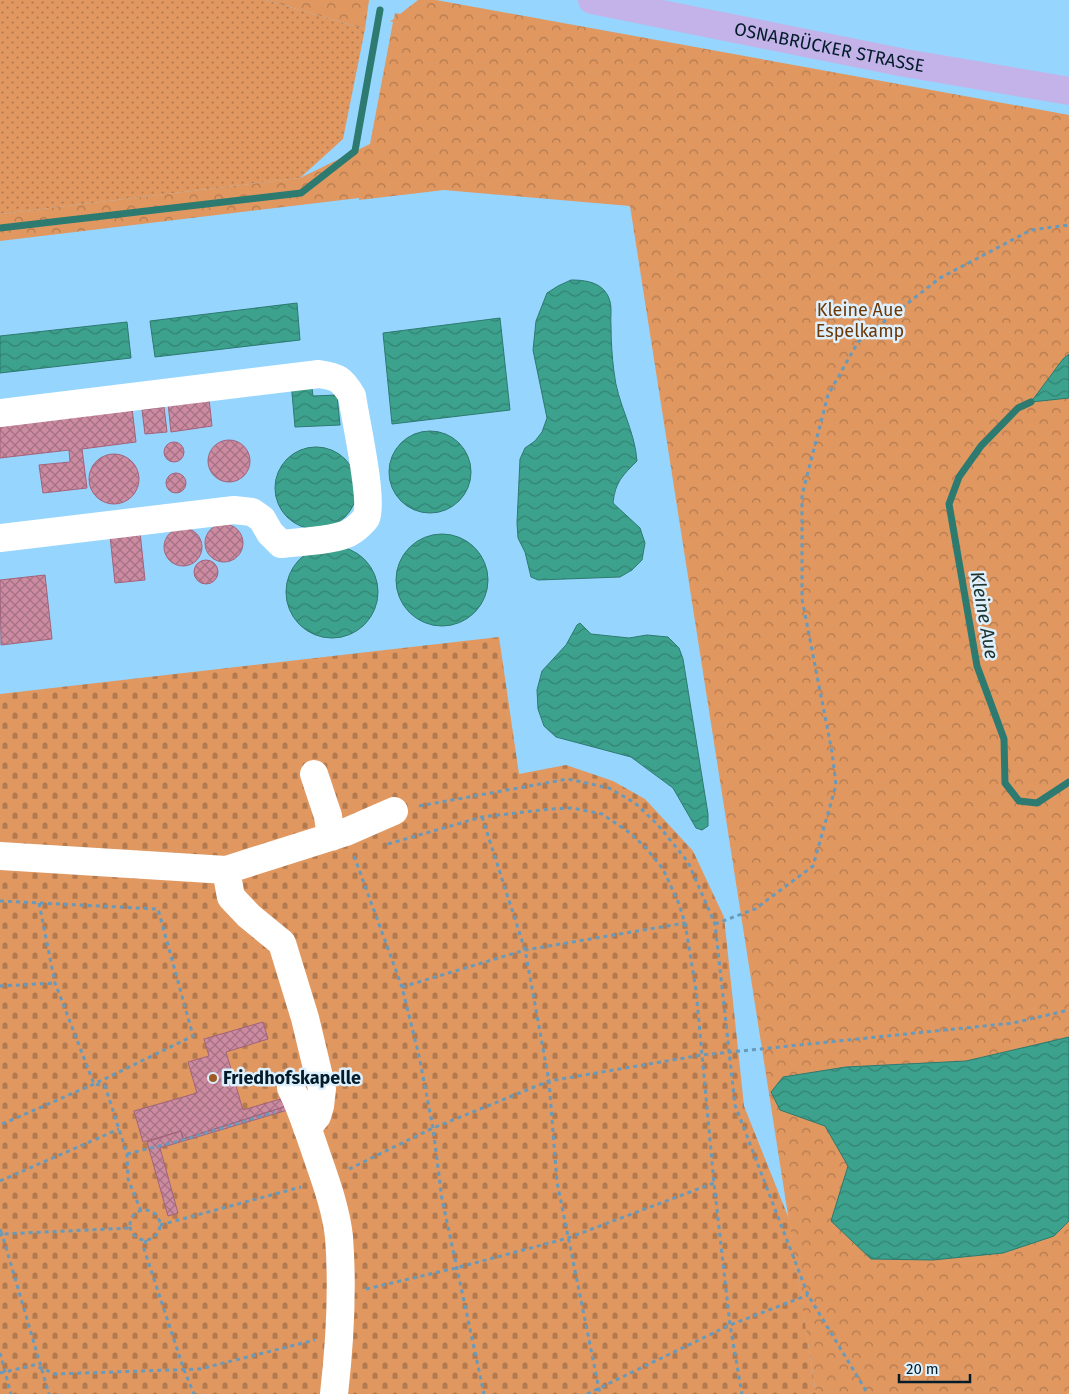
<svg xmlns="http://www.w3.org/2000/svg" width="1069" height="1394" font-family="'Fira Sans',sans-serif">
<defs>
<pattern id="grass-dots" width="8" height="8" patternUnits="userSpaceOnUse" patternTransform="scale(1.25)"><rect width="8" height="8" fill="#e09760"/><path d="M2 2h.1M6 6h.1" fill="none" stroke="#b37a4f" stroke-width="1.8" stroke-linecap="round"/></pattern>
<pattern id="forest-crowns" width="20" height="18" patternUnits="userSpaceOnUse" patternTransform="scale(1.25)"><rect width="20" height="18" fill="#e09760"/><path d="M2 6a3 3 0 1 1 6 0M12 15a3 3 0 1 1 6 0" fill="none" stroke="#b37a4f"/></pattern>
<pattern id="cemetery-stones" width="16" height="16" patternUnits="userSpaceOnUse" patternTransform="scale(1.25)"><rect width="16" height="16" fill="#e09760"/><path d="M2 7V4a2 2 0 0 1 4 0v3zM10 15v-3a2 2 0 0 1 4 0v3z" fill="#b37a4f"/></pattern>
<pattern id="water-waves" width="16" height="10" patternUnits="userSpaceOnUse" patternTransform="scale(1.25)"><rect width="16" height="10" fill="#3da28d"/><path d="M0 5q4-4 8 0t8 0" fill="none" stroke="#318373"/></pattern>
<pattern id="building-cross-hatch" width="8" height="8" patternUnits="userSpaceOnUse" patternTransform="scale(1.25)"><rect width="8" height="8" fill="#cd8ba2"/><path d="M0 0l8 8M0 8l8-8" fill="none" stroke="#a47184"/></pattern>
</defs>
<rect width="100%" height="100%" fill="#96d5fe"/>
<path fill="url(#grass-dots)" d="M 0,0 L 266,0 L 365,29 L 343,139 L 300,178 L 0,214 Z"/>
<path fill="url(#forest-crowns)" d="M 266,0 L 369,0 L 365,29 Z
M 418,0 L 436,0 L 1069,115 L 1069,1394 L 816,1394 L 630,206 L 444,190 L 359,200 L 359,198 L 0,241 L 0,214 L 300,178 L 370,144 L 393,22 L 390,21 L 394,19 L 395,13 L 400,14 Z"/>
<path fill="url(#cemetery-stones)" d="M 499,637 L 519,774 L 566,765 L 613,781 L 645,799 L 693,851 L 724,917 L 744,1106 L 789,1219 L 816,1394 L 0,1394 L 0,694 Z"/>
<path fill="url(#water-waves)" stroke="#2c7a70" d="M 571,280 C 585,280 601,282 608,296 C 613,306 610,316 611,326 C 611,341 612,357 614,372 C 617,403 635,430 637,461 C 623,475 615,482 613,503 L 640,528 L 645,543 L 642,560 L 632,570 L 620,577 L 538,580 L 531,577 L 525,552 L 518,538 L 517,523 L 520,459 L 525,448 L 535,441 L 542,432 L 547,418 L 533,350 L 536,321 L 547,293 L 558,286 Z
M 297,303 L 300,340 L 155,357 L 150,321 Z
M 500,318 L 510,410 L 392,424 L 383,333 Z
M 127,322 L 131,358 L 0,373 L 0,336 Z
M 1069,354 L 1069,398 L 1031,402 L 1063,359 Z
M 311,380 L 313,396 L 337,395 L 340,425 L 295,427 L 291,382 Z
M389 472a41 41 0 1 1 82 0a41 41 0 1 1-82 0Z
M275 488a41 41 0 1 1 82 0a41 41 0 1 1-82 0Z
M396 580a46 46 0 1 1 92 0a46 46 0 1 1-92 0Z
M286 592a46 46 0 1 1 92 0a46 46 0 1 1-92 0Z
M 580,623 L 591,634 L 629,638 L 647,635 L 668,637 L 679,648 L 683,659 L 708,814 L 708,826 L 702,830 L 696,828 L 673,788 L 631,757 L 556,737 L 544,726 L 538,709 L 537,690 L 542,671 L 566,645 L 577,625 Z
M 1069,1037 L 1069,1221 L 1054,1236 L 1003,1253 L 933,1260 L 871,1259 L 831,1221 L 848,1166 L 825,1126 L 780,1110 L 771,1092 L 783,1077 L 846,1067 L 966,1061 Z"/>
<g fill="none" stroke-linecap="round" stroke-linejoin="round">
<path stroke="#2c7a70" stroke-width="7" d="M 0,228 L 301,193 L 355,151 L 380,10
M 1031,402 L 1018,408 L 981,446 L 959,477 L 949,504 L 977,666 L 1004,739 L 1005,783 L 1019,801 L 1037,803 L 1069,782"/>
</g>
<path fill="url(#building-cross-hatch)" stroke="#a2637a" d="M 209,399 L 212,426 L 171,432 L 168,403 Z
M 164,407 L 167,432 L 145,434 L 142,410 Z
M 132,408 L 136,442 L 82,449 L 87,488 L 43,493 L 39,465 L 70,462 L 69,450 L 0,458 L 0,423 Z
M208 461a21 21 0 1 1 42 0a21 21 0 1 1-42 0Z
M164 452a10 10 0 1 1 20 0a10 10 0 1 1-20 0Z
M89 479a25 25 0 1 1 50 0a25 25 0 1 1-50 0Z
M166 483a10 10 0 1 1 20 0a10 10 0 1 1-20 0Z
M205 543a19 19 0 1 1 38 0a19 19 0 1 1-38 0Z
M164 547a19 19 0 1 1 38 0a19 19 0 1 1-38 0Z
M 140,532 L 145,580 L 115,583 L 110,536 Z
M194 572a12 12 0 1 1 24 0a12 12 0 1 1-24 0Z
M 45,575 L 52,639 L 1,645 L 0,580 Z
M 263,1022 L 268,1039 L 226,1052 L 243,1110 L 287,1097 L 290,1105 L 183,1139 L 181,1131 L 143,1142 L 134,1111 L 197,1093 L 188,1062 L 209,1056 L 204,1039 Z
M 290,1105 L 291,1109 L 160,1148 L 178,1213 L 168,1216 L 147,1142 L 181,1131 L 183,1139 Z"/>
<g fill="none" stroke-linecap="round" stroke-linejoin="round">
<path stroke="#679abb" stroke-width="3" stroke-dasharray="4 4" stroke-linecap="butt" d="M 419,806 L 568,779 L 609,788 L 635,803 L 658,825 L 688,862 L 715,924 L 735,1105 L 808,1295 L 868,1394
M 482,817 L 525,950 L 549,1081 L 557,1182 L 600,1394
M 388,844 L 482,817 L 550,809 L 572,808 L 602,814 L 630,833 L 646,848 L 663,869 L 679,904 L 685,923 L 696,990 L 714,1183 L 730,1325 L 742,1394
M 354,856 L 402,987 L 419,1056 L 433,1128 L 442,1199 L 484,1394
M 0,901 L 158,909 L 193,1036 L 94,1084 L 0,1125
M 39,903 L 55,983 L 94,1084 L 105,1086 L 127,1154 L 128,1179 L 141,1211
M 715,924 L 755,909 L 813,866 L 836,785 L 832,752 L 802,599 L 802,495 L 828,395 L 858,342 L 940,278 L 1031,230 L 1069,225
M 0,986 L 55,983
M 402,987 L 525,950 L 685,923
M 127,1154 L 179,1141 L 275,1112
M 349,1169 L 433,1128 L 549,1081 L 702,1055 L 1013,1023 L 1069,1010
M 0,1181 L 119,1129
M130 1225a15 15 0 1 1 30 0a15 15 0 1 1-30 0Z
M 160,1225 L 301,1187
M 0,1229 L 2,1234 L 130,1228
M 0,1236 L 2,1234 L 49,1394
M 146,1240 L 144,1249 L 184,1370 L 194,1394
M 366,1289 L 456,1268 L 568,1238 L 714,1183
M 0,1353 L 11,1394
M 0,1373 L 34,1365 L 55,1374 L 200,1369 L 315,1340
M 587,1394 L 730,1325 L 808,1295"/>
<path stroke="#fff" stroke-width="28" d="M 0,413 L 319,374 C 338,377 342,379 352,396 C 355,418 374,501 366,518 C 364,521 356,529 352,531 C 338,541 298,542 281,544 L 270,533 L 262,519 L 252,512 L 234,510 L 0,538
M 314,774 L 328,816 L 331,837
M 0,856 L 226,870 L 346,832 L 394,811
M 226,870 L 231,897 L 249,916 L 282,943 L 305,1018 L 322,1089 L 320,1106 L 317,1116 L 307,1128
M 291,1088 C 302,1110 309,1133 317,1156 C 326,1182 336,1209 339,1237 C 343,1290 340,1342 334,1394"/>
<path stroke="#c4b3e8" stroke-width="28" id="s1" d="M 592,0 L 905,63 L 1069,91"/>
</g>
<circle fill="#9c5c26" stroke="#def0fd" stroke-width="2" cx="213" cy="1078" r="5"/>
<g text-anchor="middle" stroke-width="5" stroke-linejoin="round" paint-order="stroke">
<g font-size="18" fill="#031c2b" stroke="#def0fd">
<text dy="6" stroke="none"><textPath href="#s1" startOffset="242">OSNABRÜCKER STRASSE</textPath></text>
</g>
<g font-size="18" fill="#6b3808" stroke="#def0fd">
<text x="860" y="316">Kleine Aue<tspan x="860" dy="21">Espelkamp</tspan></text>
</g>
<g font-size="18" font-weight="bold" fill="#031c2b" stroke="#def0fd" text-anchor="start">
<text x="223" y="1084">Friedhofskapelle</text>
</g>
<g font-size="19" font-style="italic" fill="#1d332e" stroke="#def0fd">
<text transform="translate(985 615) rotate(80)" y="7">Kleine Aue</text>
</g>
</g>
<path d="M899 1374v8h71v-8" fill="none" stroke="#031c2b" stroke-width="2.5"/>
<text x="906" y="1374" font-size="15" fill="#031c2b" stroke="#def0fd" stroke-width="4" paint-order="stroke">20 m</text>
</svg>
